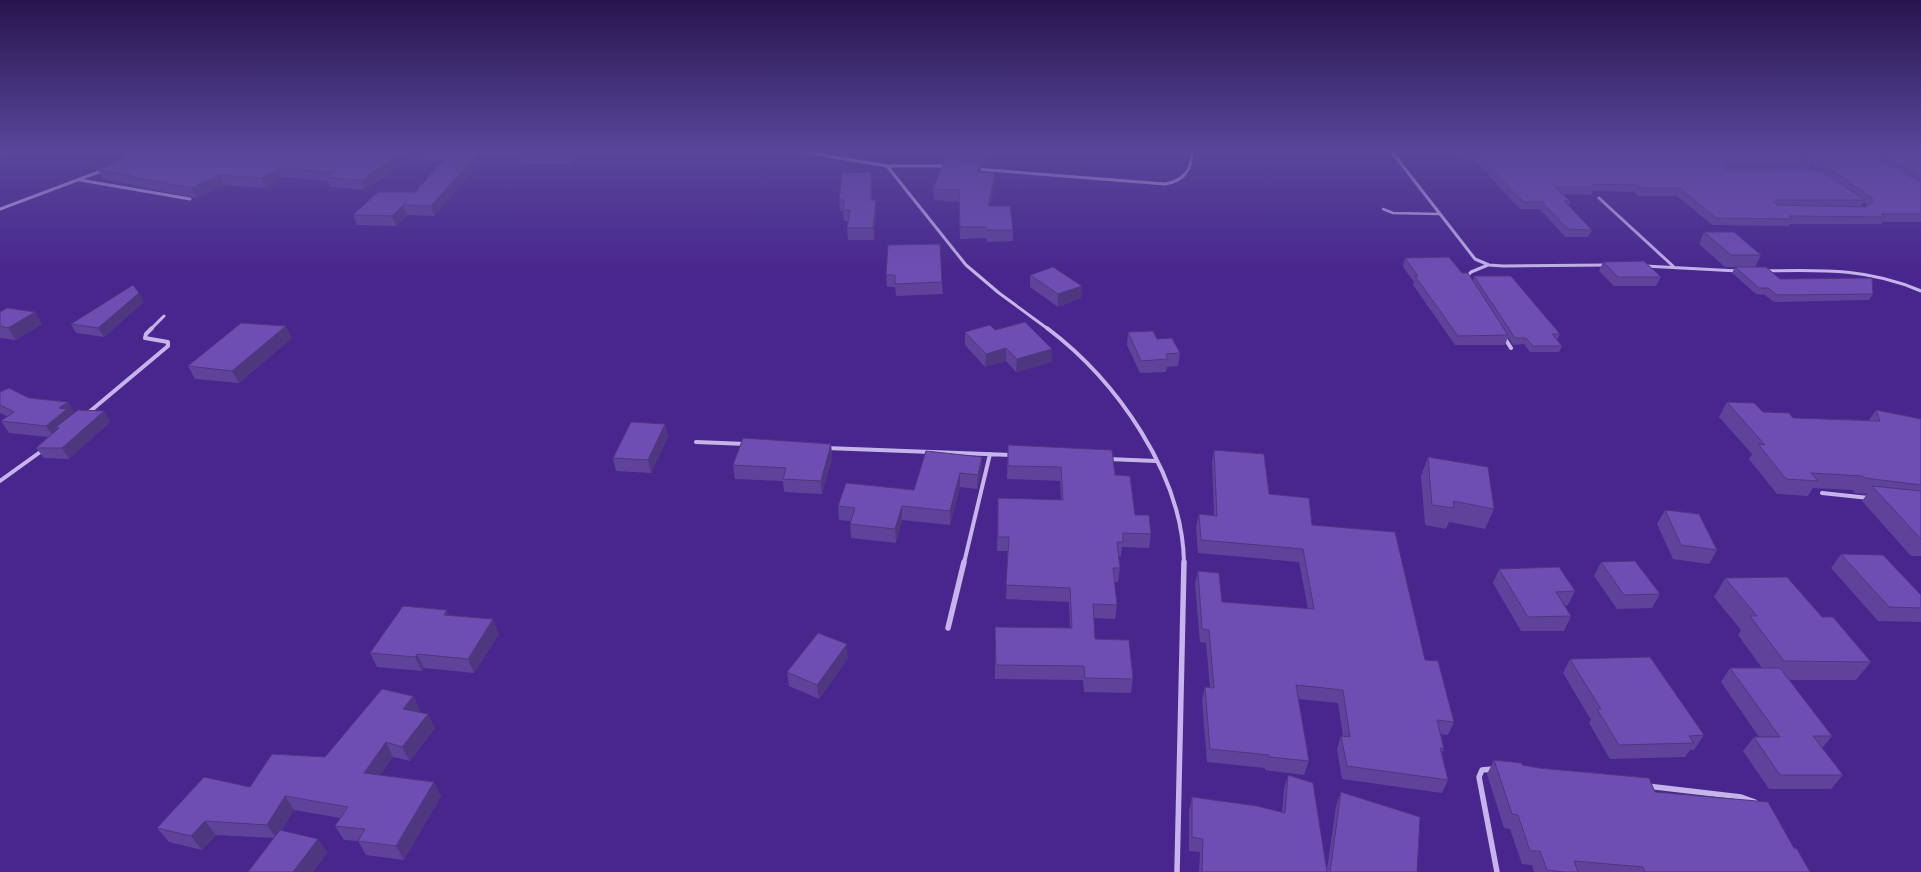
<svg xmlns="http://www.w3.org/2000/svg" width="1921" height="872" font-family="Figtree,sans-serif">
<rect width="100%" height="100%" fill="#48268d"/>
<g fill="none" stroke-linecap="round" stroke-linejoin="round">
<path stroke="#c6b5eb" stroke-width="2.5" d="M 1383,209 L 1393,213 L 1439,214"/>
<path stroke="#c6b5eb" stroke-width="3" d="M 804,152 L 887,166 L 945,166
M 1392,152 L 1475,259 L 1489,265 L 1503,266 L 1606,265
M 887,166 L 966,265 L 999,293 L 1048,329
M 976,169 L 1165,184 C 1183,181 1192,170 1192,152
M 80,180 L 190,199
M 1599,198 L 1674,267
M 0,209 L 104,170
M 1645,266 L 1738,271
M 1765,271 C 1822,270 1867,268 1921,291
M 1466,278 L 1471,272 L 1488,265
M 151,329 L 164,316"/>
<path stroke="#c6b5eb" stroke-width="4" d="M 1047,328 C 1116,380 1183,474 1184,563
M 1504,337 L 1511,348
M 88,413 L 168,346 L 168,342 L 145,338 L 146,334 L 152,328
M 696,442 L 746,444
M 826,448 L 1011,455
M 1108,459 L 1156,461
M 0,481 L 43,450
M 1822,493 L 1869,498
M 964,563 L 990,454"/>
<path stroke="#c6b5eb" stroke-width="5.5" d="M 948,628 L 964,562
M 1493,769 L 1482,770 L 1479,777 L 1497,872
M 1647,786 L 1741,797 L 1755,802
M 1177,872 L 1184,562"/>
</g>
<path fill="#5f439b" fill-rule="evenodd" d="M 100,152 L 580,152 L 571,164 L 522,164 L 520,157 L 486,156 L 434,216 L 407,215 L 396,226 L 357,225 L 353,215 L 415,192 L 443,161 L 409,159 L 365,190 L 330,187 L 328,181 L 282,177 L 266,188 L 224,185 L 197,198 L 133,186 L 133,185 L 103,179 L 98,170 L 132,155 Z
M 1457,152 L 1921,152 L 1921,222 L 1882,222 L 1881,224 L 1790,224 L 1789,226 L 1712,225 L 1677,196 L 1638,196 L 1634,192 L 1593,191 L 1592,195 L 1563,194 L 1570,201 L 1569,206 L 1592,230 L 1588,237 L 1565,237 L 1540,209 L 1521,209 L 1513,202 L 1474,159 L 1464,159 ZM 1812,165 L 1818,170 L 1809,170 ZM 1864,202 L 1867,205 L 1865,207 L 1861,206 Z
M 947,153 L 989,153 L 983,167 L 981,166 L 981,172 L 995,184 L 990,206 L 1013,230 L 1013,241 L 987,242 L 986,238 L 960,239 L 959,202 L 934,200 L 933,189 L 947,159 Z
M 871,172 L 872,200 L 876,212 L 874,240 L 848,240 L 847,228 L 848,221 L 844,221 L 843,211 L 840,211 L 839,200 Z
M 1704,232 L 1761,255 L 1755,267 L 1780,279 L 1873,294 L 1869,300 L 1774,302 L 1765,295 L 1756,294 L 1732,273 L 1735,267 L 1725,267 L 1699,244 Z
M 888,245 L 942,282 L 943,294 L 896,296 L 895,287 L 887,287 L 886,275 Z
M 1405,258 L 1462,273 L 1473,281 L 1474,276 L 1560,334 L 1557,340 L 1562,346 L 1559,352 L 1530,352 L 1524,344 L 1513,345 L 1508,337 L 1505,345 L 1455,345 L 1413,285 L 1414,282 L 1403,267 Z
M 1603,262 L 1661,277 L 1656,286 L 1614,286 L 1599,271 Z
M 1030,275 L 1082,286 L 1081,298 L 1058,307 L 1030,287 Z
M 144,302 L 104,337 L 76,333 L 71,324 Z
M 0,312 L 35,312 L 42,324 L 16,340 L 0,338 Z
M 995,330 L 1052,362 L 1016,372 L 1006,361 L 985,367 L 965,345 L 965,332 Z
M 1128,332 L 1157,339 L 1180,353 L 1178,366 L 1167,367 L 1166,372 L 1140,373 L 1127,345 Z
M 292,338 L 239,383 L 195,379 L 188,366 Z
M 0,392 L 29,398 L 75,412 L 104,411 L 110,422 L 69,459 L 44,458 L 36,448 L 49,437 L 9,433 L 1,421 L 7,416 L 0,413 Z
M 1727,402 L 1763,412 L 1793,418 L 1869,420 L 1876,410 L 1921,419 L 1921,556 L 1911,556 L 1862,501 L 1867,494 L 1855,493 L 1853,490 L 1813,488 L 1808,496 L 1777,494 L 1749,459 L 1752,454 L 1719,417 Z
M 665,424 L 668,437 L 651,473 L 616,471 L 613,458 Z
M 831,444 L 832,458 L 822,494 L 784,492 L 783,481 L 735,479 L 733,465 Z
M 1008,445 L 1115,475 L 1135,515 L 1151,534 L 1149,548 L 1122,547 L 1121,556 L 1118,556 L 1120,568 L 1118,582 L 1114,582 L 1117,605 L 1115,619 L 1094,618 L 1095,639 L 1133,679 L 1131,693 L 1084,692 L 1083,680 L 995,679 L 995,627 L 1070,628 L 1069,602 L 1006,599 L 1008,551 L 997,551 L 998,498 L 1061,500 L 1060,481 L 1007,479 Z
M 1214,450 L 1269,494 L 1312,525 L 1425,660 L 1454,722 L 1448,735 L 1440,734 L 1444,749 L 1442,753 L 1448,780 L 1442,793 L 1342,779 L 1337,749 L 1341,736 L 1343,736 L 1338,703 L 1298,699 L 1309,761 L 1304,775 L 1265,770 L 1265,768 L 1207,762 L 1202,700 L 1205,687 L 1210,687 L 1206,643 L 1200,642 L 1195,584 L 1198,571 L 1222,602 L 1308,609 L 1299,562 L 1198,553 L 1196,527 L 1199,514 L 1214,515 L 1212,462 Z
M 926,451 L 982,471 L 977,489 L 960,487 L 950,525 L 902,520 L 896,543 L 851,538 L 850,524 L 851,521 L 839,520 L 838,506 L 914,490 Z
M 1428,457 L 1494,509 L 1485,529 L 1449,522 L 1446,529 L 1425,525 L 1421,476 Z
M 1665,510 L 1717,550 L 1709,564 L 1673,559 L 1657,524 Z
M 1841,554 L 1921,595 L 1921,622 L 1878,621 L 1831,568 Z
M 1601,562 L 1660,594 L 1652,608 L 1617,609 L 1594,576 Z
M 1499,569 L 1575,591 L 1568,605 L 1564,606 L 1571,616 L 1564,631 L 1521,631 L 1493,583 Z
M 1725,578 L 1822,617 L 1871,662 L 1856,680 L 1789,680 L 1832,736 L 1822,748 L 1843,775 L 1831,789 L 1769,789 L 1743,751 L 1754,737 L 1759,737 L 1721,682 L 1730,668 L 1762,668 L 1738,635 L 1741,630 L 1714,597 Z
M 449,615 L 499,634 L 474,673 L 424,668 L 422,671 L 377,667 L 370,653 Z
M 848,658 L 819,699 L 789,686 L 787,672 Z
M 1570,659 L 1704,735 L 1694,750 L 1690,750 L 1685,757 L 1610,759 L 1589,723 L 1591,720 L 1563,673 Z
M 413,696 L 420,710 L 419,712 L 435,728 L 410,761 L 393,757 L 380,775 L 441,796 L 404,860 L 366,855 L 358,841 L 344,840 L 335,826 L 340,818 L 294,810 L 281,831 L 318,839 L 327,853 L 313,872 L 248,872 L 274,838 L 216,835 L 202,850 L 169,842 L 157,828 L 250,787 L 325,757 Z
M 1494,760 L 1655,792 L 1794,848 L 1810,872 L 1534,872 L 1532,865 L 1522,864 L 1510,829 L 1504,828 L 1487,774 Z
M 1288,775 L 1327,869 L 1336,806 L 1341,792 L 1417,872 L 1199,872 L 1200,852 L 1189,851 L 1189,811 L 1192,797 L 1282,812 L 1284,789 Z"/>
<path fill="#4e377e" d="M 0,152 L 21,152 L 0,159 Z
M 131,152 L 142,152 L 133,155 Z
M 403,152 L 406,152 L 409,159 L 365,190 L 362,180 Z
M 479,152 L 484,152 L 486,156 L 434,216 L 431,206 Z
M 571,152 L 580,152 L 571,164 L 568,155 Z
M 985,152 L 989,152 L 989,153 L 983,167 L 984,156 Z
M 981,162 L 981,172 L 977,172 Z
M 278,168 L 282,177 L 266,188 L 262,178 Z
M 995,173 L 995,184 L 988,218 L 988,206 Z
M 220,175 L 224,185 L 197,198 L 192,188 Z
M 408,200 L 403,205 L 407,215 L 396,226 L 392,216 Z
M 876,200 L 876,212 L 874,240 L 873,228 Z
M 1082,286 L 1081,298 L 1058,307 L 1058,294 Z
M 139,293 L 144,302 L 104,337 L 98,328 Z
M 35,312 L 42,324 L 16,340 L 8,328 Z
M 286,326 L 292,338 L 239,383 L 232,371 Z
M 1006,348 L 1006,361 L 985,367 L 986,354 Z
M 1052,349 L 1052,362 L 1016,372 L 1017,359 Z
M 68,402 L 75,413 L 59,428 L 56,427 L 60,432 L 54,437 L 46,426 L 59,408 Z
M 104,411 L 110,422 L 69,459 L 62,448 Z
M 665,424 L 668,437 L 651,473 L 648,460 Z
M 831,444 L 832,458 L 822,494 L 821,481 Z
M 982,457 L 982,471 L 977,489 L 978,475 Z
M 960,473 L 960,487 L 950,525 L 950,511 Z
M 902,506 L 902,520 L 896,543 L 895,529 Z
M 447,610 L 453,624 L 444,615 Z
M 493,619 L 499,634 L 474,673 L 468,659 Z
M 847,644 L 848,658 L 819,699 L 817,685 Z
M 417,654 L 424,668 L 422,671 L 415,657 Z
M 413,696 L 420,710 L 410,723 L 403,709 Z
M 428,714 L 435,728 L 410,761 L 402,747 Z
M 386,742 L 393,757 L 372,787 L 364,773 Z
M 434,782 L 441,796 L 404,860 L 396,846 Z
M 285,796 L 294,810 L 276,838 L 267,825 Z
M 205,821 L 216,835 L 202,850 L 191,836 Z
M 318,839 L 327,853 L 313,872 L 293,872 Z"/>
<path fill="#6f4eb4" stroke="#4e377e" d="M 139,152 L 403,152 L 362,180 L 326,177 L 333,172 L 278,168 L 262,178 L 220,175 L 192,188 L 128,176 L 131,175 L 98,170 Z
M 448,152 L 479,152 L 431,206 L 403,205 L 408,200 L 392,216 L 353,215 L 378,192 L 415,192 L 451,152 Z
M 522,152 L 571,152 L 568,155 L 519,155 Z
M 948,152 L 985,152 L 984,156 L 947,153 Z
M 1466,152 L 1795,152 L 1812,164 L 1726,164 L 1724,168 L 1726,170 L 1821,170 L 1865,200 L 1778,200 L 1775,202 L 1777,205 L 1865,207 L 1873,202 L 1872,198 L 1806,152 L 1871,152 L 1921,183 L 1921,214 L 1881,214 L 1885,217 L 1789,216 L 1793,219 L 1716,218 L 1680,188 L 1642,188 L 1637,185 L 1591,184 L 1594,187 L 1555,187 L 1570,201 L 1564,201 L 1592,230 L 1568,229 L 1542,202 L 1524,202 L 1516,195 L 1476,152 Z
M 1880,152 L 1921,152 L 1921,177 Z
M 945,159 L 981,162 L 977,172 L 995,173 L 988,206 L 1010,206 L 1013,230 L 987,230 L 986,227 L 960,227 L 959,190 L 933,189 Z
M 871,172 L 871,200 L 876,200 L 873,228 L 847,228 L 850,210 L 843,210 L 844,200 L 839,200 L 842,173 Z
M 1704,232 L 1734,232 L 1761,255 L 1731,255 Z
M 940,244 L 942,282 L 895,284 L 895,275 L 886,275 L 888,245 Z
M 1449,257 L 1462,273 L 1468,273 L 1508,335 L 1458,336 L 1415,276 L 1418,276 L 1405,258 Z
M 1644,261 L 1661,277 L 1618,277 L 1603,262 Z
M 1053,267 L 1082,286 L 1058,294 L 1030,275 Z
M 1735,267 L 1766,267 L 1780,279 L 1872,278 L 1873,294 L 1777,295 L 1768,288 L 1759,288 Z
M 1474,276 L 1511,276 L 1560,334 L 1552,334 L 1562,346 L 1533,346 L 1526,338 L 1515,338 Z
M 133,285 L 139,293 L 98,328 L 71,324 Z
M 7,308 L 35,312 L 8,328 L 0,326 L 0,312 Z
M 1025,322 L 1052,349 L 1017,359 L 1006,348 L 986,354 L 965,332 L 990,325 L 995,330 Z
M 241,323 L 286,326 L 232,371 L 188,366 Z
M 1153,331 L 1157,339 L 1172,338 L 1180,353 L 1166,354 L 1168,359 L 1141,361 L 1128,332 Z
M 9,388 L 29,398 L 68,402 L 59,408 L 67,409 L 46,426 L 1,421 L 14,412 L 0,405 L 0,392 Z
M 1727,402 L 1754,403 L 1763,412 L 1789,413 L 1793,418 L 1880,421 L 1876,410 L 1921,419 L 1921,485 L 1865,478 L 1863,476 L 1811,473 L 1818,481 L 1786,479 L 1758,444 L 1765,445 Z
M 78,410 L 104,411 L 62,448 L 36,448 L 59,428 L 56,427 Z
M 631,422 L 665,424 L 648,460 L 613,458 Z
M 743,438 L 831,444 L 821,481 L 783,479 L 786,468 L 733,465 Z
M 1008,445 L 1112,450 L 1115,475 L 1130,476 L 1135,515 L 1149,515 L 1151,534 L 1123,533 L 1123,542 L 1117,542 L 1120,568 L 1113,568 L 1117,605 L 1093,604 L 1095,639 L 1129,640 L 1133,679 L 1085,678 L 1084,666 L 996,665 L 995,627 L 1072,628 L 1070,588 L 1006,585 L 1009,537 L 998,537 L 998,498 L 1063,500 L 1061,467 L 1008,466 Z
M 1214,450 L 1264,454 L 1269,494 L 1309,498 L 1312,525 L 1395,532 L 1425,660 L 1438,661 L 1454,722 L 1437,720 L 1444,749 L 1440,748 L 1448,780 L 1347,766 L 1341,736 L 1350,737 L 1343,690 L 1296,685 L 1309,761 L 1269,757 L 1269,755 L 1210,749 L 1205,687 L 1214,688 L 1209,630 L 1202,629 L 1198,571 L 1219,573 L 1222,602 L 1314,609 L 1303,549 L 1201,540 L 1199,514 L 1217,516 Z
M 926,451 L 982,457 L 978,475 L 960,473 L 950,511 L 902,506 L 895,529 L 850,524 L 855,508 L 838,506 L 846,483 L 914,490 Z
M 1428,457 L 1488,467 L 1494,509 L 1453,501 L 1454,508 L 1432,505 Z
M 1872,486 L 1921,491 L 1921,539 Z
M 1665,510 L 1699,514 L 1717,550 L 1681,545 Z
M 1841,554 L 1883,555 L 1921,595 L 1921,608 L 1889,607 Z
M 1635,561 L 1660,594 L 1624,595 L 1601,562 Z
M 1559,567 L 1575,591 L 1556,592 L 1571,616 L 1528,617 L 1499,569 Z
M 1787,577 L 1822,617 L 1833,617 L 1871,662 L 1784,661 L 1750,616 L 1757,616 L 1725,578 Z
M 403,606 L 447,610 L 444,615 L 493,619 L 468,659 L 417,654 L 415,657 L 370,653 Z
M 818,633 L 847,644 L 817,685 L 787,672 Z
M 1650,657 L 1704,735 L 1689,736 L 1694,743 L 1619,745 L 1597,709 L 1601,709 L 1570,659 Z
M 1730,668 L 1780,668 L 1832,736 L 1813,736 L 1843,775 L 1780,775 L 1754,737 L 1780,737 Z
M 382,689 L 413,696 L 403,709 L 428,714 L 402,747 L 386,742 L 364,773 L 434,782 L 396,846 L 358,841 L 365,829 L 335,826 L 348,807 L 285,796 L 267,825 L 205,821 L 191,836 L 157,828 L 204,777 L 250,787 L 272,754 L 325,757 Z
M 1494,760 L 1522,763 L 1522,765 L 1539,768 L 1649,778 L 1655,792 L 1768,802 L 1794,848 L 1797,849 L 1810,872 L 1645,872 L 1643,867 L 1574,861 L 1578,872 L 1563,872 L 1547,870 L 1540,851 L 1530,851 L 1518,815 L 1512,814 Z
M 1288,775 L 1313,783 L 1327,872 L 1202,872 L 1203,839 L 1192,837 L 1192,797 L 1257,806 L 1285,813 Z
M 1341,792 L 1420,817 L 1417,872 L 1330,872 Z
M 280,830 L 318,839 L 293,872 L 248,872 Z"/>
<linearGradient id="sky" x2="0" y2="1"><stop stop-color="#28154e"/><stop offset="0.55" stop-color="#58479a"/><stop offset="1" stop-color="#58479a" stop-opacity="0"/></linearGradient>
<rect width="1921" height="274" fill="url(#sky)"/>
</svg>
